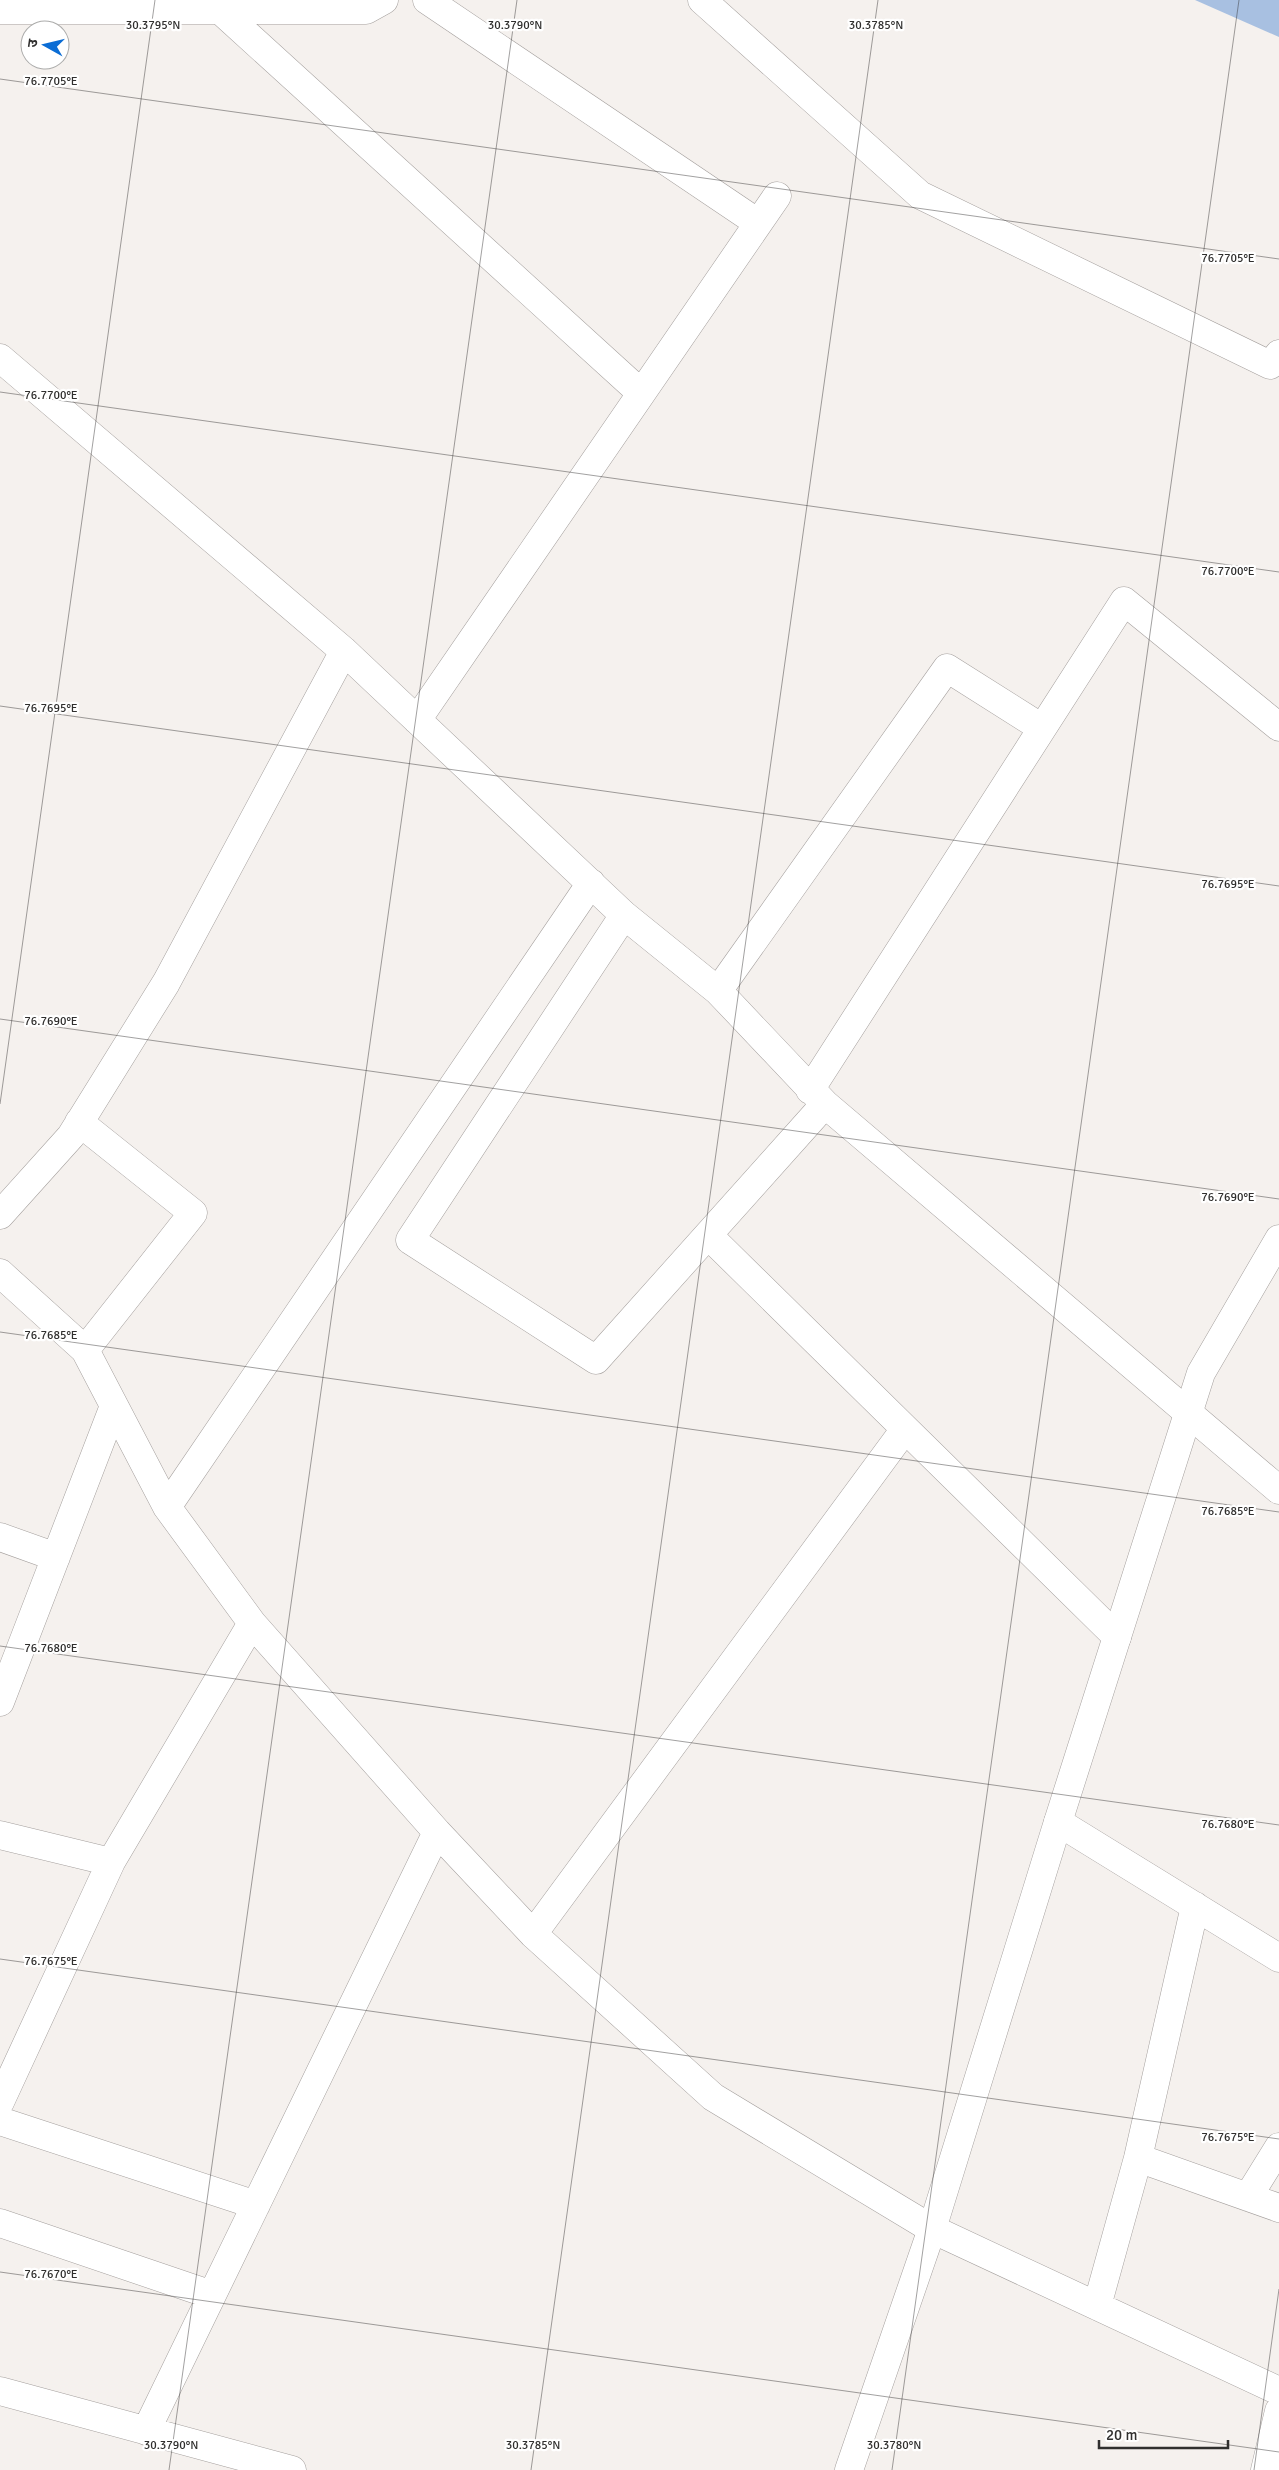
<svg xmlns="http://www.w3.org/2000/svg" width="1279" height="2470" font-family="Signika,'Noto Sans Devanagari',sans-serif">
<rect width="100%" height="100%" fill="#f5f1ee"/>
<path fill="#a8c0e1" d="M 1195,0 L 1279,0 L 1279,37 Z"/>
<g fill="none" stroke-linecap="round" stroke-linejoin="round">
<defs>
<path id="minor" d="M 427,0 L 758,223
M 702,0 L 920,195 L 1270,365 L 1279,354
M 0,10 L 366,10 L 384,0
M 220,10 L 641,393
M 0,358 L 344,651 L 624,915 L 718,991 L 825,1104 L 1279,1490
M 417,720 L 777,196
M 624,915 L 410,1240 L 596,1360 L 825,1104
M 718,991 L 947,668 L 1042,728
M 810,1090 L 1124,601 L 1279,727
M 79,1122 L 193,1213 L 85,1350
M 0,1215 L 71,1136 L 166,983 L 344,651
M 708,1235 L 1117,1637
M 0,1273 L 85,1350 L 167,1507 L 252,1623 L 437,1832 L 533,1934 L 713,2097 L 932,2229 L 1279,2391
M 167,1507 L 591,883
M 0,1537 L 56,1557
M 0,1702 L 114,1406
M 1058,1822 L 1279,1958
M 0,1835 L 111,1862
M 533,1934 L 905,1429
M 0,2102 L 111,1862 L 252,1623
M 0,2121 L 256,2205
M 1138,2158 L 1279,2208
M 1248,2197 L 1279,2147
M 0,2223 L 212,2295
M 1097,2306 L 1138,2158 L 1195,1906
M 0,2391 L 292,2470
M 146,2431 L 437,1832
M 1265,2470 L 1279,2411"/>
<path id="tertiary" d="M 849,2470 L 932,2229 L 1058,1822 L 1201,1373 L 1279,1239"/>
</defs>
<use href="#minor" stroke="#a5a09e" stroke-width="29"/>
<use href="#tertiary" stroke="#a5a09e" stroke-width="29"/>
<use href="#minor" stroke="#fff" stroke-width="28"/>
<use href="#tertiary" stroke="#fff" stroke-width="28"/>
</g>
<path fill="none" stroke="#302f2e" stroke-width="1" stroke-opacity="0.45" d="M 0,79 L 1279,259M 0,392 L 1279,572M 0,706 L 1279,886M 0,1019 L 1279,1199M 0,1104 L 155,0M 0,1332 L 1279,1512M 0,1646 L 1279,1825M 0,1959 L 1279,2139M 0,2272 L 1279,2452M 169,2470 L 517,0M 531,2470 L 878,0M 892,2470 L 1239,0M 1254,2470 L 1279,2289"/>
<g font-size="12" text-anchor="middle" fill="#302f2e" stroke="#fff" stroke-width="4.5" stroke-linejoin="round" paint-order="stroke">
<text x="153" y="29">30.3795°N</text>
<text x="515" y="29">30.3790°N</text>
<text x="876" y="29">30.3785°N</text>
<text x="51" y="85">76.7705°E</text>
<text x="1228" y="262">76.7705°E</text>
<text x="51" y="399">76.7700°E</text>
<text x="1228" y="575">76.7700°E</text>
<text x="51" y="712">76.7695°E</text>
<text x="1228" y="888">76.7695°E</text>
<text x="51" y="1025">76.7690°E</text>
<text x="1228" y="1201">76.7690°E</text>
<text x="51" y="1339">76.7685°E</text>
<text x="1228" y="1515">76.7685°E</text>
<text x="51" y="1652">76.7680°E</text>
<text x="1228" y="1828">76.7680°E</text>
<text x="51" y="1965">76.7675°E</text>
<text x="1228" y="2141">76.7675°E</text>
<text x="51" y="2278">76.7670°E</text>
<text x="171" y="2449">30.3790°N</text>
<text x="533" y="2449">30.3785°N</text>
<text x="894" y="2449">30.3780°N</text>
</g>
<g transform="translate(45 45) rotate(278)"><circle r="24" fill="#ffffff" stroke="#acacab"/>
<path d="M0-4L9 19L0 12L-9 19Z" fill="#0b6dd5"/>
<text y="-8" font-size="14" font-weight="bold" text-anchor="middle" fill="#302f2e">उ</text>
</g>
<path d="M1099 2440v8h129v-8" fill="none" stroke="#302f2e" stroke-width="2.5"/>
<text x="1106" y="2440" font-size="15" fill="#302f2e" stroke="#ffffff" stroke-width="4" paint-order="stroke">20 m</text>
</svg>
